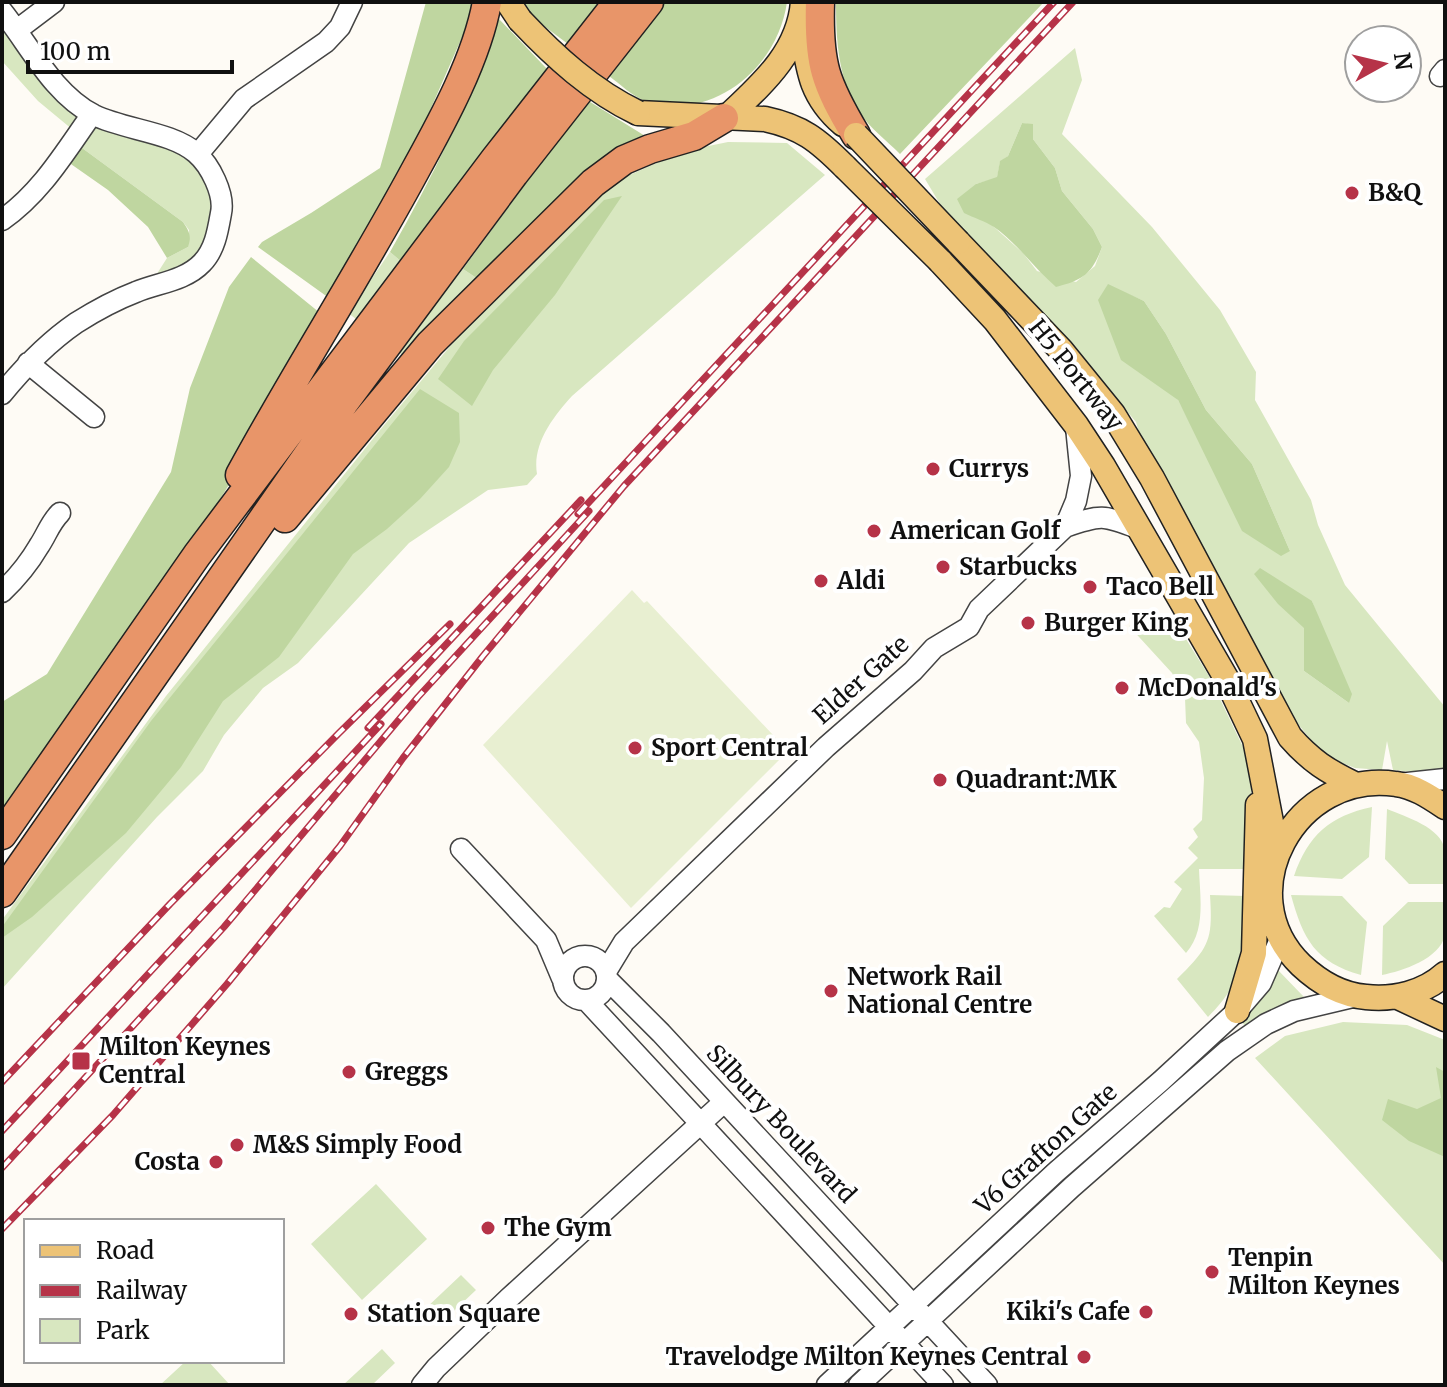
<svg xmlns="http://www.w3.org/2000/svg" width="1447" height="1387" font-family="Merriweather,serif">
<rect width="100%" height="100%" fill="#fefbf5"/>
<path fill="#d8e7c0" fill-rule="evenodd" d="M 2,22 L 82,118 L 73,130 L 38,101 L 2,61 Z
M 1075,48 L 1082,80 L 1062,134 L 1152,227 L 1220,310 L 1256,372 L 1255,400 L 1311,500 L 1318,525 L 1345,585 L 1445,707 L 1445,775 L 1393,770 L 1387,741 L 1382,770 L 1355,768 L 1332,759 L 1315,745 L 1250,665 L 1152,478 L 1136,422 L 1069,343 L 946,214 L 925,179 ZM 1022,123 L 1033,125 L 1033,139 L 1055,168 L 1062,191 L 1093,229 L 1102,247 L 1095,266 L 1076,282 L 1037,271 L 1023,253 L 993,226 L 976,184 L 997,178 L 1000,162 L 1008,156 ZM 1107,285 L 1144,301 L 1166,334 L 1206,410 L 1252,464 L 1290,551 L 1211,464 L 1178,400 ZM 1312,601 L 1349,703 L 1304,671 L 1304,628 Z
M 96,125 L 185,155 C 221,186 226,232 186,263 C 175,271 167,277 153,280 L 167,258 L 188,247 L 189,230 L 183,222 L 78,145 Z
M 728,142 L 787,143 L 825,175 L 572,396 C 553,417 532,444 537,474 L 527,485 L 488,490 L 409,543 L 298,663 L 263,688 L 224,735 L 203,771 L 157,817 L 2,989 L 2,920 L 166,696 L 380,430 L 457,338 L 550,247 L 609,184 L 684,151 Z
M 390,252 L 403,263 L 360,322 L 348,313 Z
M 463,269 L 481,281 L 410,359 L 398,352 Z
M 1160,617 L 1174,624 L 1186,639 L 1209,676 L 1243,747 L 1251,779 L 1252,869 L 1199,869 C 1200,897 1206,931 1186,953 L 1154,916 L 1164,907 L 1170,908 L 1182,889 L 1174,882 L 1198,858 L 1188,848 L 1198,837 L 1193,829 L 1202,820 L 1204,778 L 1199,742 L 1186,723 L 1185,698 L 1172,673 L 1129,626 Z
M 1372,807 L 1369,857 L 1342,879 L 1294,876 C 1308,835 1330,816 1372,807 Z
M 1387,809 C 1406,817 1441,827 1445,850 C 1447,861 1445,873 1445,884 L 1409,884 L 1385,859 Z
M 1210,895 L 1246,896 C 1243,950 1249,977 1208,1017 L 1177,979 C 1209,947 1213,941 1210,895 Z
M 1291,895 L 1342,896 L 1367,922 L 1361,975 C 1315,962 1303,939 1291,895 Z
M 1408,902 L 1445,902 C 1445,912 1447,925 1445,935 C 1440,959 1402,971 1382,975 L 1383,926 Z
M 1276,968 L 1304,997 L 1281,1005 L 1245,1026 L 1242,1022 L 1268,987 Z
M 1343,1022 L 1407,1025 L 1445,1040 L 1445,1265 L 1255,1058 L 1285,1036 Z
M 376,1184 L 427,1239 L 362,1300 L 311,1244 Z
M 461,1275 L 476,1290 L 439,1325 L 425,1309 Z
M 382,1349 L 395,1363 L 372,1385 L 343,1385 Z
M 186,1361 L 208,1361 L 230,1385 L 160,1385 Z"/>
<path fill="#bfd6a0" d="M 426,2 L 472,2 L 470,19 L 396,188 L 329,298 L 258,247 L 262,242 L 311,213 L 380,168 Z
M 524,2 L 607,2 L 572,47 L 536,20 Z
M 665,2 L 787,2 C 778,68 712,123 645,101 C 632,96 620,84 609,76 Z
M 836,2 L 1044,2 L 900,154 C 887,141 870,128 860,113 C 838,81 836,39 836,2 Z
M 499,19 L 548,70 L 403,263 L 390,252 C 433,177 470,100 499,19 Z
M 587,100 L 650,139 L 481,281 L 463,269 Z
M 1022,123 L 1033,124 L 1033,139 L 1055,168 L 1062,191 L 1093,229 L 1102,247 C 1092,274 1083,280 1056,287 C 1034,268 1018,244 994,227 C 985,221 974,218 964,213 L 957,199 L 976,184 L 997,177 L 1000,161 L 1008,156 Z
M 78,145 L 183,222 C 189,231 192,236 188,247 L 167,258 L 148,227 L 108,190 L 68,162 Z
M 622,196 L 555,295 L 493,370 L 472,406 L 438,379 L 464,341 L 604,200 Z
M 251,257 L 325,317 L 258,437 L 205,524 L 2,821 L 2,702 L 47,674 L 171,472 L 190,388 L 229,287 Z
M 1108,284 L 1144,301 L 1166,334 L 1206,410 L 1252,464 L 1290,551 L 1281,556 L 1242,531 L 1178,400 L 1121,360 L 1098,300 Z
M 420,389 L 459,413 L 460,442 L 449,467 L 420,499 L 387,529 L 353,554 L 279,657 L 223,701 L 181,767 L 126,833 L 32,917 L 2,938 L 2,927 L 151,721 Z
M 1260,568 L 1312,601 L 1352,694 L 1349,703 L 1304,671 L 1304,628 L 1278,604 L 1254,574 Z
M 1436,1067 L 1445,1072 L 1445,1157 L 1409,1141 L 1382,1120 L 1388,1099 L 1417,1109 L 1441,1098 Z"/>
<path fill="#e8efd1" d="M 632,590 L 644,603 L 647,601 L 788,751 L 631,908 L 483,745 Z"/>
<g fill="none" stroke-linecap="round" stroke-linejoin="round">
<defs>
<path id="minor" d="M 2,11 C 30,46 53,94 94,115 C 125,130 172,132 196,153 C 210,165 225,194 221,213 C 218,230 215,250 202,263 C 185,281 157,283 136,292 C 115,300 95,311 76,323 C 47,343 24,367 2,394
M 17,30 L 54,2
M 1440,76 L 1445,70
M 198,154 L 244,99 L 326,42 L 340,27 L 352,2
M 2,220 C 41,193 65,152 92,114
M 28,363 L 94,417
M 1065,527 C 1102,514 1103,515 1140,529
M 2,592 C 17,578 29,563 39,546 C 47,534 50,523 60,513
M 1398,784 L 1445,779
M 461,849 L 546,940 L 562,978
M563 978a22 22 0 1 1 44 0a22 22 0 1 1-44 0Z
M 607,970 L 624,942 L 826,747 L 913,671 L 934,648 L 969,627 L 979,609 L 1065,527 L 1076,501 L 1081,476 L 1076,427
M 609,981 L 661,1033 L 987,1385
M 587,1001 L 943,1385
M 422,1385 L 436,1368 L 508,1299 L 724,1102
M 827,1385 L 1056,1172 L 1161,1081 L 1237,1011 L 1261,983 L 1281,937
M 859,1385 L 1072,1187 L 1227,1051 L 1266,1024 L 1294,1011 L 1357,996"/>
<path id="major" d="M 508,2 L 520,20
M 801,22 C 808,65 808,94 843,124
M 638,113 L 765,119 C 802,127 818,140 845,167
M 726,118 C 761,85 799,53 803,2
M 958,242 L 1061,350 L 1113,414 L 1152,478 L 1290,737 C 1311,761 1327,771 1356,785
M 940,261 L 995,320 L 1076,425 L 1103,466 L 1226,678 L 1255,739 L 1277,853
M 1445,807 C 1430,797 1414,786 1396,784 C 1296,769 1227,893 1301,965 C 1319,982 1341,995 1366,997 C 1394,1000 1424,993 1445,974
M 1398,997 L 1445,1019
M 1237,1011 L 1254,953 L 1258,805"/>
<path id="highway" d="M 820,2 C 818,64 825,83 856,135
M 240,475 C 296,372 360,273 416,169 C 443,120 477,58 487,2
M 285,518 L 430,344 L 593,183 L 624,160 L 650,149 L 694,136 L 724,118
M 2,835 L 197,555 L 495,159 L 618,2
M 2,893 L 344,403 L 514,174 L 649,2"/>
</defs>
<use href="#minor" stroke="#434343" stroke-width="23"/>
<use href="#major" stroke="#212121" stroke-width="27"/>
<use href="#highway" stroke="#212121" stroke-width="31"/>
<use href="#minor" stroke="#fff" stroke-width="20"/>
<use href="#major" stroke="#edc376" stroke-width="24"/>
<use href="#highway" stroke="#e89569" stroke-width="28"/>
<defs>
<path id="rail" d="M 578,514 L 1054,2
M 368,728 L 581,500
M 2,1082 L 170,904 L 339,733 L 450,624
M 2,1131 L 381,724
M 2,1168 L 224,927 L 418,697 L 589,511
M 2,1229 L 113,1115 L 227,984 L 340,846 L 403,758 L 483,656 L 624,486 L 1073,2"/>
</defs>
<use href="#rail" stroke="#b63348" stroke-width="7"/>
<use href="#rail" stroke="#fff" stroke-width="4" stroke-dasharray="12" stroke-linecap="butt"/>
<defs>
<path id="major-bridge" d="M 520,20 C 555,57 592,91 638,113
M 856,135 L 958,242
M 845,167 L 940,261"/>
</defs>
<use href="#major-bridge" stroke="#212121" stroke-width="27" stroke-linecap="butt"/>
<use href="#major-bridge" stroke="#edc376" stroke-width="24"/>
</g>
<g fill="#b63348" stroke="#fff" stroke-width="3">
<circle cx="1352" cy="193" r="8"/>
<circle cx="933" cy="469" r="8"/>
<circle cx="874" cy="531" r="8"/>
<circle cx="943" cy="567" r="8"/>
<circle cx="821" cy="581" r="8"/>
<circle cx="1090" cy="587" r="8"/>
<circle cx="1028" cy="623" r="8"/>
<circle cx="1122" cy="688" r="8"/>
<circle cx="635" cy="748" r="8"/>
<circle cx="940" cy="780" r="8"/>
<circle cx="831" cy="991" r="8"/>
<rect x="71" y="1051" width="20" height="20" rx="4"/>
<circle cx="349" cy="1072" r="8"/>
<circle cx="237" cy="1145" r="8"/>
<circle cx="216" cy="1162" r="8"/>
<circle cx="488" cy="1228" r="8"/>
<circle cx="1212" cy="1272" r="8"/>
<circle cx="1146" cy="1312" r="8"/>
<circle cx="351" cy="1314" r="8"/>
<circle cx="1084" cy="1357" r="8"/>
</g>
<g text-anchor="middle" stroke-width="8" stroke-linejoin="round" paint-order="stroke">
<g font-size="24" font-weight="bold" fill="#101010" stroke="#fff" text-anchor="start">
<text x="1368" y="201">B&amp;Q</text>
<text x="949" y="477">Currys</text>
<text x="890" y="539">American Golf</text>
<text x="959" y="575">Starbucks</text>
<text x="837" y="589">Aldi</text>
<text x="1106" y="595">Taco Bell</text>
<text x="1044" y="631">Burger King</text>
<text x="1138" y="696">McDonald's</text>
<text x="651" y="756">Sport Central</text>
<text x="956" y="788">Quadrant:MK</text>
<text x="847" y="985">Network Rail<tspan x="847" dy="28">National Centre</tspan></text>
<text x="99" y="1055">Milton Keynes<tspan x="99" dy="28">Central</tspan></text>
<text x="365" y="1080">Greggs</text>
<text x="253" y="1153">M&amp;S Simply Food</text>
<text x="200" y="1170" text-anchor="end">Costa</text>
<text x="504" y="1236">The Gym</text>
<text x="1228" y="1266">Tenpin<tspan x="1228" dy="28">Milton Keynes</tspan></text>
<text x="1130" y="1320" text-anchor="end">Kiki's Cafe</text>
<text x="367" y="1322">Station Square</text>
<text x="1068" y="1365" text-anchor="end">Travelodge Milton Keynes Central</text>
</g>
<g font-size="24" fill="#101010" stroke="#fff">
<text transform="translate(1076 375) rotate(51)" y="8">H5 Portway</text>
<text transform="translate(861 680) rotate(-42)" y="8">Elder Gate</text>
<text transform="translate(781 1124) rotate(47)" y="8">Silbury Boulevard</text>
<text transform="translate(1046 1149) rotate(-42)" y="8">V6 Grafton Gate</text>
</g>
</g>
<rect width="1447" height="1387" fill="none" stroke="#101010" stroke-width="8"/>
<rect x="24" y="1219" width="260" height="144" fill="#ffffff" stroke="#9f9f9f" stroke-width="2"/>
<rect x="40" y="1245" width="40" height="12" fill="#edc376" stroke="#9f9f9f" stroke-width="2"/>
<text x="96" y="1259" font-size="24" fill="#101010">Road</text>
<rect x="40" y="1285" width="40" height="12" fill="#b63348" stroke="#9f9f9f" stroke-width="2"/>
<text x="96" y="1299" font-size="24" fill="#101010">Railway</text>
<rect x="40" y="1319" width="40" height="24" fill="#d8e7c0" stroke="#9f9f9f" stroke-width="2"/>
<text x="96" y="1339" font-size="24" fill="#101010">Park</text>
<g transform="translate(1383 64) rotate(82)"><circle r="38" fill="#ffffff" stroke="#9f9f9f" stroke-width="2"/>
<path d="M0-6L14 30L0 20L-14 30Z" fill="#b63348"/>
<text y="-12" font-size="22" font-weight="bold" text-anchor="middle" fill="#101010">N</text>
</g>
<path d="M28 60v12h204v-12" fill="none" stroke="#101010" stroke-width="4"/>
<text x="40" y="60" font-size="24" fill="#101010" stroke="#ffffff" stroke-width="6" paint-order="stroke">100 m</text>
</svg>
